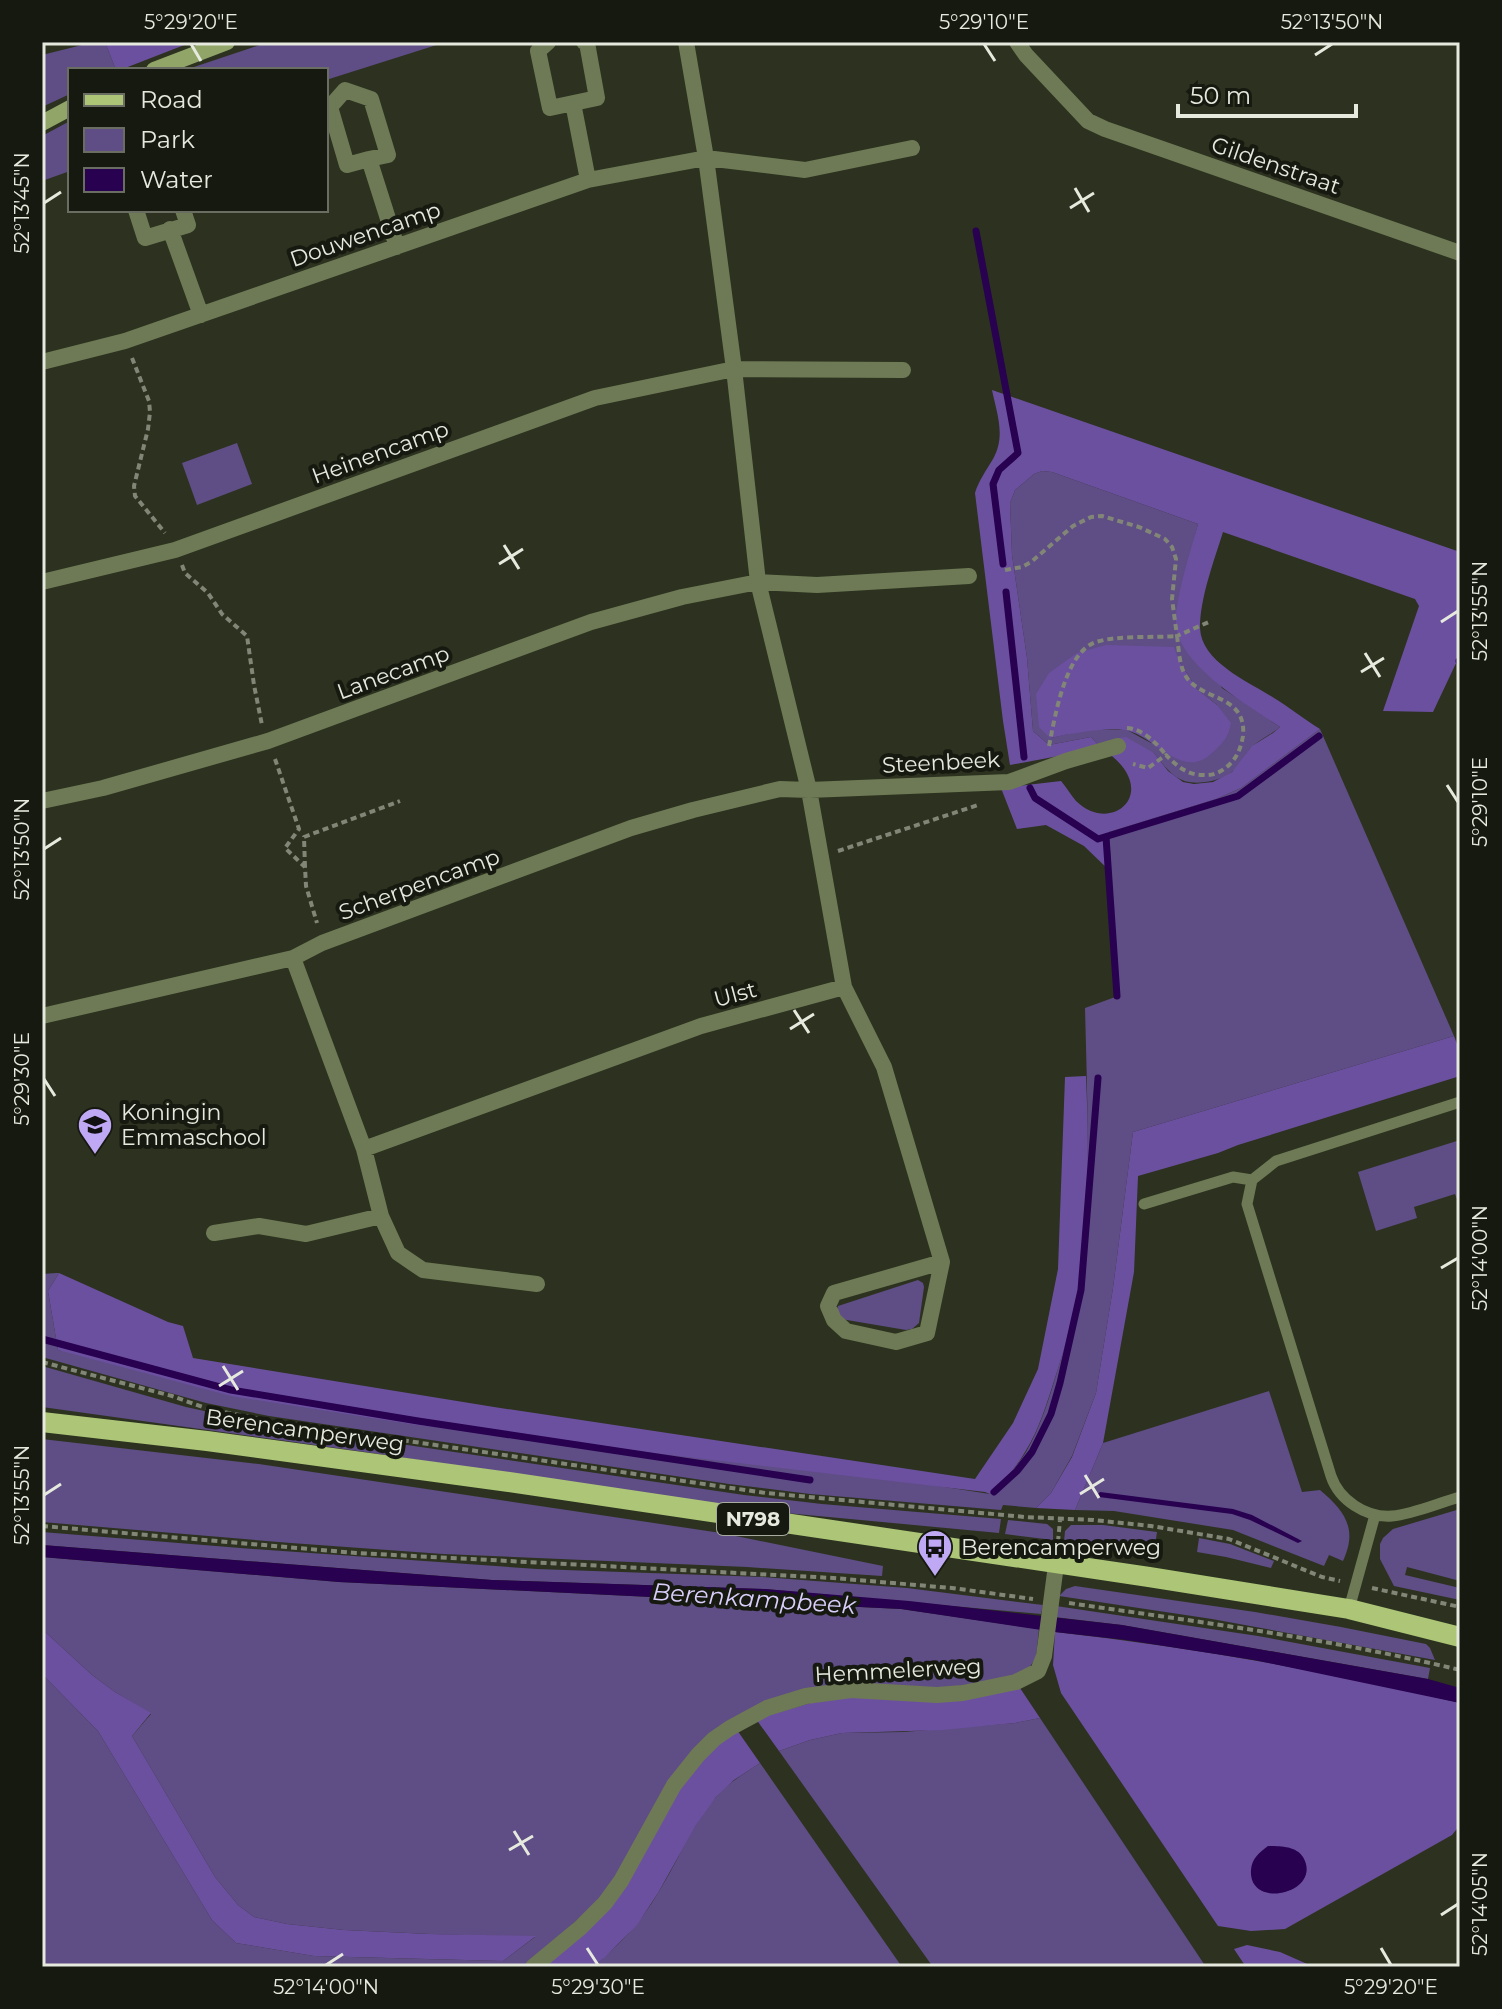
<svg xmlns="http://www.w3.org/2000/svg" width="1502" height="2009" font-family="Montserrat,sans-serif">
<rect width="100%" height="100%" fill="#2c321f"/>
<path fill="#5f4d85" fill-rule="evenodd" d="M 94,42 L 105,42 L 116,70 L 70,70 L 70,94 L 42,107 L 42,55 Z
M 269,42 L 446,42 L 326,80 L 326,70 L 185,70 Z
M 70,121 L 70,171 L 42,181 L 42,136 Z
M 237,443 L 252,484 L 197,505 L 182,463 Z
M 1042,471 L 1052,472 L 1198,524 L 1177,608 L 1222,688 L 1280,727 C 1272,734 1262,738 1254,745 C 1246,752 1242,763 1234,770 C 1227,777 1215,781 1205,782 C 1178,786 1169,772 1154,753 L 1101,748 L 1091,737 L 1049,745 L 1033,731 L 1027,658 L 1012,555 L 1010,503 L 1015,490 L 1034,474 ZM 1179,661 L 1197,689 L 1217,705 L 1151,743 L 1127,730 L 1086,730 L 1050,738 Z
M 1320,729 L 1454,1036 L 1133,1132 L 1113,1288 L 1096,1393 L 1072,1456 L 1051,1493 L 1036,1508 L 1003,1505 L 1001,1510 L 810,1494 L 729,1484 L 269,1416 L 206,1403 L 42,1357 L 42,1274 L 56,1273 L 59,1273 L 48,1291 L 58,1350 L 990,1494 C 1003,1481 1016,1468 1026,1452 C 1040,1428 1049,1399 1057,1372 C 1095,1250 1088,1134 1085,1008 L 1118,996 L 1109,832 L 1216,799 L 1241,788 Z
M 1460,1140 L 1460,1207 L 1455,1194 L 1414,1207 L 1417,1218 L 1376,1231 L 1358,1172 Z
M 918,1280 L 923,1283 L 924,1287 L 919,1323 L 912,1329 L 906,1330 L 841,1319 L 837,1312 L 838,1306 Z
M 42,1366 L 186,1407 L 259,1423 L 744,1495 L 822,1504 L 1001,1519 L 999,1533 L 744,1509 L 372,1453 L 42,1407 Z
M 1269,1391 L 1302,1492 L 1320,1490 C 1345,1511 1358,1529 1343,1561 L 1329,1555 L 1324,1566 L 1233,1530 L 1114,1511 L 1075,1510 L 1103,1443 Z
M 42,1439 L 259,1464 L 721,1533 L 883,1566 L 882,1576 L 747,1567 L 443,1554 L 291,1543 L 42,1522 Z
M 1460,1509 L 1460,1581 L 1407,1567 L 1405,1575 L 1460,1588 L 1460,1600 L 1394,1586 L 1380,1559 L 1380,1544 L 1383,1538 L 1393,1529 Z
M 1008,1520 L 1047,1524 L 1053,1529 L 1053,1540 L 1005,1534 Z
M 1071,1525 L 1103,1525 L 1157,1532 L 1155,1546 L 1064,1542 L 1065,1531 Z
M 42,1532 L 253,1549 L 537,1569 L 763,1577 L 907,1588 L 1043,1605 L 1041,1614 L 765,1589 L 492,1580 L 42,1545 Z
M 1199,1538 L 1230,1544 L 1274,1561 L 1271,1568 L 1226,1557 L 1197,1552 Z
M 42,1557 L 339,1582 L 901,1609 L 1039,1629 L 1036,1658 L 1029,1668 L 1022,1673 L 984,1683 L 752,1709 L 613,1886 L 527,1967 L 42,1967 L 42,1674 L 98,1731 L 212,1920 L 236,1943 L 314,1956 L 503,1961 L 535,1937 L 429,1934 L 344,1930 L 287,1924 L 254,1917 L 238,1905 L 215,1877 L 132,1736 L 151,1714 L 115,1692 L 92,1675 L 42,1629 Z
M 1075,1586 L 1255,1612 L 1341,1627 L 1426,1644 L 1430,1648 L 1435,1660 L 1212,1619 L 1059,1596 L 1066,1589 Z
M 1056,1606 L 1258,1636 L 1430,1668 L 1428,1679 L 1122,1625 L 1054,1617 Z
M 1040,1718 L 1206,1967 L 933,1967 L 779,1751 L 810,1740 L 842,1733 L 903,1732 L 1015,1723 Z
M 760,1763 L 902,1967 L 592,1967 C 618,1947 641,1922 658,1893 C 678,1862 691,1825 716,1797 C 728,1783 745,1773 760,1763 Z"/>
<path fill="#6c50a0" fill-rule="evenodd" d="M 105,42 L 192,42 L 120,70 L 116,70 Z
M 992,390 L 1460,552 L 1460,651 L 1457,661 L 1433,712 L 1383,711 L 1419,606 L 1415,599 L 1223,532 C 1214,561 1200,598 1200,628 C 1201,662 1249,682 1274,698 C 1289,707 1304,719 1320,729 L 1241,788 L 1216,799 L 1109,832 L 1111,872 L 1084,846 L 1046,825 L 1017,829 L 1001,788 L 1061,781 C 1066,787 1071,795 1076,801 C 1113,837 1165,789 1101,748 L 1010,765 L 1003,721 L 975,493 C 979,480 986,471 993,459 C 1006,436 997,414 992,390 ZM 1042,471 L 1052,472 L 1198,524 C 1191,550 1174,602 1176,626 C 1180,666 1249,706 1280,727 L 1273,733 L 1252,746 L 1232,772 L 1213,782 L 1194,784 L 1183,782 L 1168,771 L 1154,753 L 1126,737 L 1119,738 L 1101,748 L 1091,737 L 1049,745 L 1033,731 L 1027,658 L 1012,555 L 1010,503 L 1015,490 L 1034,474 Z
M 1106,645 L 1174,647 L 1179,661 L 1197,689 L 1217,705 L 1231,723 C 1228,738 1223,743 1212,753 C 1182,782 1154,734 1124,730 C 1099,728 1075,733 1050,738 L 1039,727 L 1036,694 L 1049,673 L 1077,653 Z
M 1454,1036 L 1460,1052 L 1460,1076 L 1238,1145 L 1218,1153 L 1138,1176 L 1134,1272 L 1103,1443 L 1075,1510 L 1036,1508 L 1051,1493 L 1072,1457 L 1096,1393 L 1113,1288 L 1133,1132 Z
M 1086,1076 C 1089,1145 1089,1215 1079,1283 C 1074,1315 1065,1348 1055,1378 C 1047,1403 1039,1430 1025,1452 C 1016,1468 1003,1481 990,1494 L 985,1492 L 417,1425 L 231,1396 L 58,1350 L 48,1291 L 59,1273 L 168,1322 L 183,1326 L 193,1358 L 494,1407 L 975,1479 L 1013,1423 L 1038,1369 L 1058,1269 L 1065,1077 Z
M 42,1629 L 92,1675 L 115,1692 L 151,1713 L 132,1736 L 215,1877 L 238,1905 L 254,1917 L 287,1924 L 344,1930 L 429,1934 L 536,1936 L 503,1961 L 314,1956 L 236,1943 L 212,1920 L 98,1731 L 42,1674 Z
M 1055,1632 C 1191,1647 1327,1671 1460,1703 L 1460,1825 L 1452,1835 L 1285,1929 L 1251,1931 L 1218,1926 L 1061,1693 L 1053,1665 Z
M 1020,1688 L 1040,1718 L 1015,1723 L 942,1730 L 842,1733 L 810,1740 L 779,1751 L 756,1719 L 834,1696 Z
M 737,1730 L 760,1763 L 734,1780 L 716,1797 L 696,1825 L 658,1893 L 637,1925 L 605,1957 L 592,1967 L 542,1967 L 573,1941 L 675,1794 L 704,1756 Z
M 1247,1945 L 1280,1952 L 1314,1967 L 1246,1967 L 1234,1949 Z"/>
<path fill="#280150" d="M 1100,1492 L 1233,1509 L 1252,1515 L 1302,1541 L 1298,1543 L 1250,1520 L 1232,1514 L 1099,1497 L 1097,1495 Z
M 42,1545 L 492,1580 L 765,1589 L 909,1601 L 1122,1625 L 1428,1679 L 1460,1688 L 1460,1703 L 1254,1660 L 1126,1640 L 1055,1632 L 901,1609 L 339,1582 L 42,1557 Z
M 1268,1846 C 1280,1846 1296,1846 1303,1857 C 1324,1893 1248,1911 1251,1870 C 1252,1858 1259,1853 1268,1846 Z"/>
<g fill="none" stroke-linecap="round" stroke-linejoin="round">
<path stroke="#280150" stroke-width="7" d="M 976,231 L 1018,453 L 999,470 L 993,484 L 1003,564
M 1006,592 L 1024,757
M 1459,661 L 1460,661
M 1030,788 L 1035,798 L 1098,839 L 1238,796 L 1319,736
M 1106,837 L 1117,996
M 42,1339 L 231,1390 L 418,1421 L 810,1480
M 994,1492 L 1017,1471 L 1032,1452 L 1051,1414 L 1060,1383 L 1081,1290 L 1098,1078"/>
<path stroke="#818676" stroke-width="4" stroke-dasharray="6 4" stroke-linecap="butt" d="M 132,358 L 149,401 L 150,412 L 148,429 L 134,486 L 135,496 L 165,533
M 182,565 L 185,573 L 208,593 L 222,614 L 247,636 L 254,685 L 262,725
M 1005,570 L 1022,567 L 1031,562 L 1073,526 L 1091,517 L 1102,516 L 1139,527 L 1165,539 L 1172,547 L 1176,559 L 1172,599 L 1177,636 L 1211,621
M 1127,728 C 1143,729 1156,743 1166,755
M 1049,746 C 1055,717 1065,652 1096,642 C 1118,635 1154,638 1177,636 C 1179,650 1179,667 1187,678 C 1204,701 1247,695 1243,736 C 1241,747 1238,756 1230,764 C 1223,771 1214,776 1203,775 C 1187,775 1177,766 1166,755 L 1148,768 L 1133,764
M 275,759 L 299,829 L 285,848 L 305,867 L 306,886 L 317,923
M 838,851 L 978,805
M 305,867 L 304,837 L 400,801
M 42,1362 L 172,1396 L 208,1409 L 270,1421 L 766,1493 L 1025,1517 L 1093,1520 L 1151,1526 L 1229,1539 L 1322,1577 L 1340,1581
M 42,1526 L 356,1553 L 833,1578 L 952,1588 L 1033,1599
M 1058,1542 L 1060,1520
M 1372,1588 L 1460,1607
M 1069,1603 C 1200,1622 1332,1639 1460,1670"/>
<path stroke="#6e7a55" stroke-width="11" d="M 1460,1102 L 1276,1161 L 1252,1180 L 1247,1204 L 1331,1476 C 1339,1500 1366,1518 1392,1516 C 1414,1514 1438,1503 1460,1497
M 1144,1204 L 1233,1177 L 1252,1180
M 1349,1609 L 1375,1515"/>
<path stroke="#6e7a55" stroke-width="16" d="M 548,42 L 538,51 L 550,108 L 597,98 L 587,43 L 584,42
M 686,42 L 706,158 L 734,369 L 758,582 L 809,790 L 844,987 L 884,1067 L 942,1262 L 927,1333 L 896,1342 L 846,1331 L 834,1320 L 828,1306 L 834,1293 L 942,1262
M 1017,42 L 1026,55 L 1088,121 L 1105,129 L 1460,253
M 573,103 L 588,180
M 369,159 L 388,155 L 371,99 L 345,90 L 330,107 L 347,165 L 369,159 L 397,247
M 136,210 L 145,238 L 188,225 L 183,210
M 170,229 L 201,315
M 42,362 L 125,341 L 588,180 L 706,158 L 805,170 L 912,148
M 42,582 L 175,550 L 595,398 L 734,369 L 903,370
M 42,801 L 103,788 L 268,741 L 591,622 L 682,597 L 758,582 L 817,585 L 969,576
M 293,958 L 364,1149 L 381,1216 L 398,1253 L 423,1270 L 537,1284
M 42,1016 L 293,958 L 322,943 L 631,828 L 693,810 L 780,789 L 809,790 L 1009,782 L 1066,761 L 1118,746
M 364,1149 L 701,1026 L 844,987
M 214,1233 L 259,1226 L 306,1234 L 381,1216
M 533,1967 L 580,1928 L 605,1903 L 621,1881 L 674,1785 L 698,1755 L 714,1739 L 730,1728 L 767,1708 L 806,1696 L 851,1690 L 937,1695 L 963,1693 L 1016,1682 L 1038,1671 L 1044,1656 L 1056,1565"/>
<path stroke="#91a569" stroke-width="16" d="M 154,70 L 227,42
M 42,123 L 70,108"/>
<path stroke="#acc577" stroke-width="20" d="M 42,1422 L 207,1441 L 509,1482 L 1149,1577 L 1349,1609 L 1460,1637"/>
</g>
<path fill="none" stroke="#e6eade" stroke-width="3" d="M 191,44 L 201,61M 984,44 L 995,61M 1315,55 L 1332,44M 1075,188 L 1089,212M 44,203 L 61,192M 1070,208 L 1094,193M 504,545 L 519,569M 499,564 L 523,549M 1441,622 L 1458,611M 1365,653 L 1380,677M 1361,672 L 1384,658M 1447,785 L 1458,802M 44,849 L 61,838M 794,1010 L 809,1033M 790,1029 L 814,1014M 44,1079 L 55,1096M 1441,1268 L 1458,1258M 223,1366 L 238,1390M 219,1386 L 243,1371M 1085,1475 L 1099,1498M 1080,1494 L 1104,1479M 44,1495 L 61,1484M 514,1831 L 529,1855M 509,1850 L 533,1836M 1441,1915 L 1458,1904M 587,1948 L 598,1965M 1381,1948 L 1391,1965M 326,1965 L 343,1954"/>
<defs>
<symbol id="school-pin" viewBox="-11 -11 22 30"><path d="M0 17L-7.5 6A9.5 9.5 0 1 1 7.5 6Z" fill="#bfa9f4" stroke="#161910"/><path d="M0-5L7-2L0 1L-7-2ZM-4 1L0 2.5L4 1V4Q0 6-4 4Z" fill="#111"/></symbol>
<symbol id="bus-pin" viewBox="-11 -11 22 30"><path d="M0 17L-7.5 6A9.5 9.5 0 1 1 7.5 6Z" fill="#bfa9f4" stroke="#161910"/><path d="M-5-6H5V4H4V6H2V4H-2V6H-4V4H-5ZM-3.5-4V0h7V-4ZM-3.5 1.2v1.5H-2V1.2ZM2 1.2v1.5H3.5V1.2Z" fill="#111"/></symbol>
</defs>
<g fill-rule="evenodd">
<use href="#school-pin" x="75" y="1105" width="40" height="54"/>
<use href="#bus-pin" x="915" y="1527" width="40" height="54"/>
</g>
<g text-anchor="middle" stroke-width="8" stroke-linejoin="round" paint-order="stroke">
<rect fill="#161910" stroke="#a8aba0" stroke-width="2" x="717" y="1503" width="72" height="32" rx="6"/>
<g font-size="20" font-weight="bold" fill="#e6eade">
<text x="753" y="1526">N798</text>
</g>
<g font-size="22" fill="#e6eade" stroke="#161910">
<text transform="translate(1276 165) rotate(19)" y="8">Gildenstraat</text>
<text transform="translate(365 234) rotate(-19)" y="8">Douwencamp</text>
<text transform="translate(380 452) rotate(-20)" y="8">Heinencamp</text>
<text transform="translate(393 672) rotate(-20)" y="8">Lanecamp</text>
<text transform="translate(941 762) rotate(-3)" y="8">Steenbeek</text>
<text transform="translate(419 884) rotate(-20)" y="8">Scherpencamp</text>
<text transform="translate(735 994) rotate(-15)" y="8">Ulst</text>
<text transform="translate(305 1430) rotate(8)" y="8">Berencamperweg</text>
<text transform="translate(898 1670) rotate(-3)" y="8">Hemmelerweg</text>
</g>
<g font-size="22" fill="#e6eade" stroke="#161910" text-anchor="start">
<text x="121" y="1120">Koningin<tspan x="121" dy="25">Emmaschool</tspan></text>
<text x="961" y="1555">Berencamperweg</text>
</g>
<g font-size="24" font-style="italic" fill="#dacefa" stroke="#161910">
<text transform="translate(754 1599) rotate(4)" y="8">Berenkampbeek</text>
</g>
</g>
<rect width="1502" height="2009" fill="none" stroke="#161910" stroke-width="88"/>
<rect x="68" y="68" width="260" height="144" fill="#161910" stroke="#696d62" stroke-width="2"/>
<rect x="84" y="94" width="40" height="12" fill="#acc577" stroke="#696d62" stroke-width="2"/>
<text x="140" y="108" font-size="24" fill="#e6eade">Road</text>
<rect x="84" y="128" width="40" height="24" fill="#5f4d85" stroke="#696d62" stroke-width="2"/>
<text x="140" y="148" font-size="24" fill="#e6eade">Park</text>
<rect x="84" y="168" width="40" height="24" fill="#280150" stroke="#696d62" stroke-width="2"/>
<text x="140" y="188" font-size="24" fill="#e6eade">Water</text>
<path d="M1178 104v12h178v-12" fill="none" stroke="#e6eade" stroke-width="4"/>
<text x="1190" y="104" font-size="24" fill="#e6eade" stroke="#161910" stroke-width="6" paint-order="stroke">50 m</text>
<rect x="44" y="44" width="1414" height="1921" fill="none" stroke="#e6eade" stroke-width="3"/>
<g font-size="20" text-anchor="middle" fill="#e6eade">
<text x="191" y="29">5°29'20"E</text>
<text x="984" y="29">5°29'10"E</text>
<text x="1332" y="29">52°13'50"N</text>
<text transform="translate(22 203) rotate(-90)" y="7">52°13'45"N</text>
<text transform="translate(1480 611) rotate(-90)" y="7">52°13'55"N</text>
<text transform="translate(1480 802) rotate(-90)" y="7">5°29'10"E</text>
<text transform="translate(22 849) rotate(-90)" y="7">52°13'50"N</text>
<text transform="translate(22 1079) rotate(-90)" y="7">5°29'30"E</text>
<text transform="translate(1480 1258) rotate(-90)" y="7">52°14'00"N</text>
<text transform="translate(22 1495) rotate(-90)" y="7">52°13'55"N</text>
<text transform="translate(1480 1904) rotate(-90)" y="7">52°14'05"N</text>
<text x="326" y="1994">52°14'00"N</text>
<text x="598" y="1994">5°29'30"E</text>
<text x="1391" y="1994">5°29'20"E</text>
</g>
</svg>
